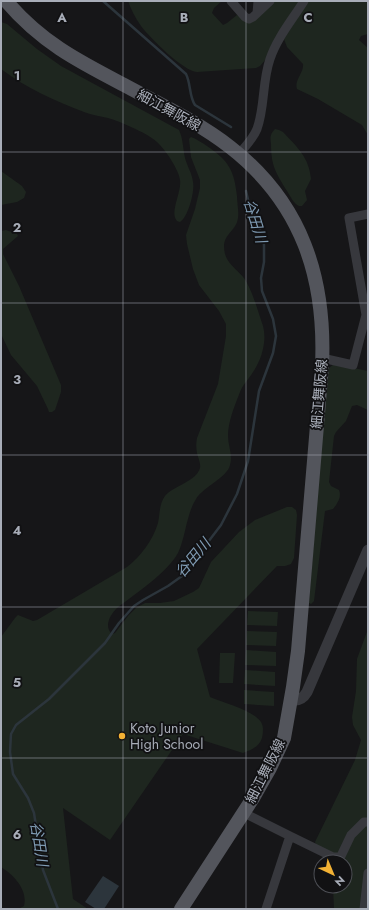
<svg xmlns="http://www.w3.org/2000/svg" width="369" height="910" font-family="Jost,'Noto Sans JP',sans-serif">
<rect width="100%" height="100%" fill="#161618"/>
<path fill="#1e261f" d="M 128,1 L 222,1 L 214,8 L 212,13 L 223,25 L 227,23 L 237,15 L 239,16 L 243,20 L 274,1 L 300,1 L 266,59 L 260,66 L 256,68 L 197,72 C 183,71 150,38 141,26 C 135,18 131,9 128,1 Z
M 308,1 L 368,1 L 368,34 L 361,36 L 359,40 L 368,48 L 368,135 L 362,125 L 318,99 L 297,89 C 294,80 304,73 303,64 L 287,47 L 284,39 Z
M 1,22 L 7,24 L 37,49 L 61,66 L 179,130 C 183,138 183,149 185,158 C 187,166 192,173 193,182 C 195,191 188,218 180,222 L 177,221 C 169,213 182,192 180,180 C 179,170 166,151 159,144 C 152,135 119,121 108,118 C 100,116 92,115 84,112 C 55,101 26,88 1,69 Z
M 275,129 L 279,130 L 283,132 C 297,147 309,157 311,179 L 305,191 L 307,200 L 302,206 L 299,206 C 293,203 291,197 287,191 C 276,173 271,166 271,144 C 270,137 270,134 275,129 Z
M 191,137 C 197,139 202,143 207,146 C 229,161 234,170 237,196 C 237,203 239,211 238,218 C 236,233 220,234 225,254 C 228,266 242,272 247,283 C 254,296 258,312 263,326 C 267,341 262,359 253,372 C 249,379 243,384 240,392 C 235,405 228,421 228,436 C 228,445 233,456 230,465 C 227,478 204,486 196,499 C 186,515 186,536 178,553 C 167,573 135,594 117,608 C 111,614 103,626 112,634 L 115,633 L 128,616 L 136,608 L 145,603 L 160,603 L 174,601 L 193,592 L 199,588 L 211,562 L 239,532 L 255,520 L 287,507 L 292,507 L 296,510 L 297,515 L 294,558 L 291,564 L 285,566 L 277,566 L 197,649 L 210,697 C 224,703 253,710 261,722 C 264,727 263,733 262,738 C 259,747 251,750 243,753 L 183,734 L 110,840 L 63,808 L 73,899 L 88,909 L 18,909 L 24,906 C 28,890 14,875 1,867 L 1,637 L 15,618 L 18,615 L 33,621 L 37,620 L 127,567 C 141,556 153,540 158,523 C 160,514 159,504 165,496 C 173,486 197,481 200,468 C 201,463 198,458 197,453 C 196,448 196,443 197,438 L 218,384 L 226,336 L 226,324 L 219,311 L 199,285 L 193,269 L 187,244 L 186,235 L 195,209 L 200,188 L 200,180 L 191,157 L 189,139 Z
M 1,171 L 22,186 L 26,192 L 24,198 L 17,202 L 1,205 Z
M 6,230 L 17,234 L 18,236 L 3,249 L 3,254 L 19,286 L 61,385 L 61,392 L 55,410 L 52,412 L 49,412 L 48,409 L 37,386 L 11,355 L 1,334 L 1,231 Z
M 334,364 L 368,371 L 368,410 L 357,405 L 352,406 L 346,421 L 336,432 L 334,436 L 329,482 L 331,486 L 339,490 C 342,497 337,504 333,509 L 325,511 L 314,601 L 311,604 L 309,603 L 327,373 L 329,368 Z
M 248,611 L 278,612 L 277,626 L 247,625 Z
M 368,629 L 368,909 L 334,909 L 333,886 L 345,886 L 345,862 L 338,862 L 338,859 L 316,845 L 315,842 L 355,760 L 361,740 L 353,725 L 352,717 L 356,691 L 357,659 Z
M 247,631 L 277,632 L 276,646 L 246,645 Z
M 246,650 L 276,652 L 276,666 L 245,665 Z
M 220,653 L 235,653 L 233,683 L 219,683 Z
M 245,670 L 275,672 L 275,686 L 244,684 Z
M 244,690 L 274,692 L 274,706 L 244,704 Z"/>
<path fill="#2c353c" d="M 103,876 L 119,886 L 104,909 L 96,909 L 85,902 Z"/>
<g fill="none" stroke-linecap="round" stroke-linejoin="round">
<path stroke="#2c353c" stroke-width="2.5" d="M 103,1 L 186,74 C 191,84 189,96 195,105 L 231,127
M 58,909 L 43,870 L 34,813 L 28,798 L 13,774 L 10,752 L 11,734 L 16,725 L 49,699 L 105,643 L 119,623 L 134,606 L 143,600 L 168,586 L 182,576 L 221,525 L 237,494 L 248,461 L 259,391 L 273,353 L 276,336 L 273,319 L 262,291 L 261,278 L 264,262 L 264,245 L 263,237 L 249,204 L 246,191"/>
<path stroke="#37383d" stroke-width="9" d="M 231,1 L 245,17 L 249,19 L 253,17 L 270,1
M 257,13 L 258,1
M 239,154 C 245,147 253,139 257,129 C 265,107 262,82 270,59 C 277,38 292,20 304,1
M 322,358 L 353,365 L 366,315 L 349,218 L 368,214
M 244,813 L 290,836 L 266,909
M 290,836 L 333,857 L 337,857 L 341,856 L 351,835 L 364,822 L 368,822
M 364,909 L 368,873"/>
<path stroke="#37383d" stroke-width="11" d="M 291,700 C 298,701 303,699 307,692 L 368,550"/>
<path stroke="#53555c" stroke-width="14" d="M 6,1 C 42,43 78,61 126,86 C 161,105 198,122 230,147 C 302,203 326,278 322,366 L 298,651 L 293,687 L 284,738 L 270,768 L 253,798 L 181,909"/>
</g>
<path fill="none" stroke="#a8adb8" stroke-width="1" stroke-opacity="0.55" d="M 123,1 L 123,909M 246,1 L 246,909M 1,152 L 368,152M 1,303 L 368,303M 1,455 L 368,455M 1,607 L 368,607M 1,758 L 368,758"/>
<circle fill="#f2b134" stroke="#111113" stroke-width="1.5" cx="122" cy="736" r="4"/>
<g text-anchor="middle" stroke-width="3.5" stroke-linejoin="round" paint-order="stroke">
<g font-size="14" fill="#a8adb8" stroke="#111113">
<text transform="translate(169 110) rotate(29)" y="5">細江舞阪線</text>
<text transform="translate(319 394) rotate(-85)" y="5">細江舞阪線</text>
<text transform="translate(265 771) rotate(-63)" y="5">細江舞阪線</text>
</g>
<g font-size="14" fill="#a8adb8" stroke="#111113" text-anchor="start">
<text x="130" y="733">Koto Junior<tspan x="130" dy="16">High School</tspan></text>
</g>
<g font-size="15" font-style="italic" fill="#7f9bb3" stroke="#111113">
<text transform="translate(255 221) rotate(73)" y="5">谷田川</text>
<text transform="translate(193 558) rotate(-50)" y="5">谷田川</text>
<text transform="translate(39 844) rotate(81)" y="5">谷田川</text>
</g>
</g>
<g font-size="13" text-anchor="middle" font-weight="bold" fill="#a8adb8" stroke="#111113" stroke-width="3.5" stroke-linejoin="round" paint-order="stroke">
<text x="62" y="22">A</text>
<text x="184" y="22">B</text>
<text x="308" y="22">C</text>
<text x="17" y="80">1</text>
<text x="17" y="232">2</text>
<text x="17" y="384">3</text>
<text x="17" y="535">4</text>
<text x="17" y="687">5</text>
<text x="17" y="839">6</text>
</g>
<rect width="369" height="910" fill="none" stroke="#a8adb8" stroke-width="4"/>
<g transform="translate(333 874) rotate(136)"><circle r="19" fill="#111113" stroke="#4d4f55"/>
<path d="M0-3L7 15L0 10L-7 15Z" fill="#f2b134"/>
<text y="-6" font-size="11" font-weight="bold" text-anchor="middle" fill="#a8adb8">N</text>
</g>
</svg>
